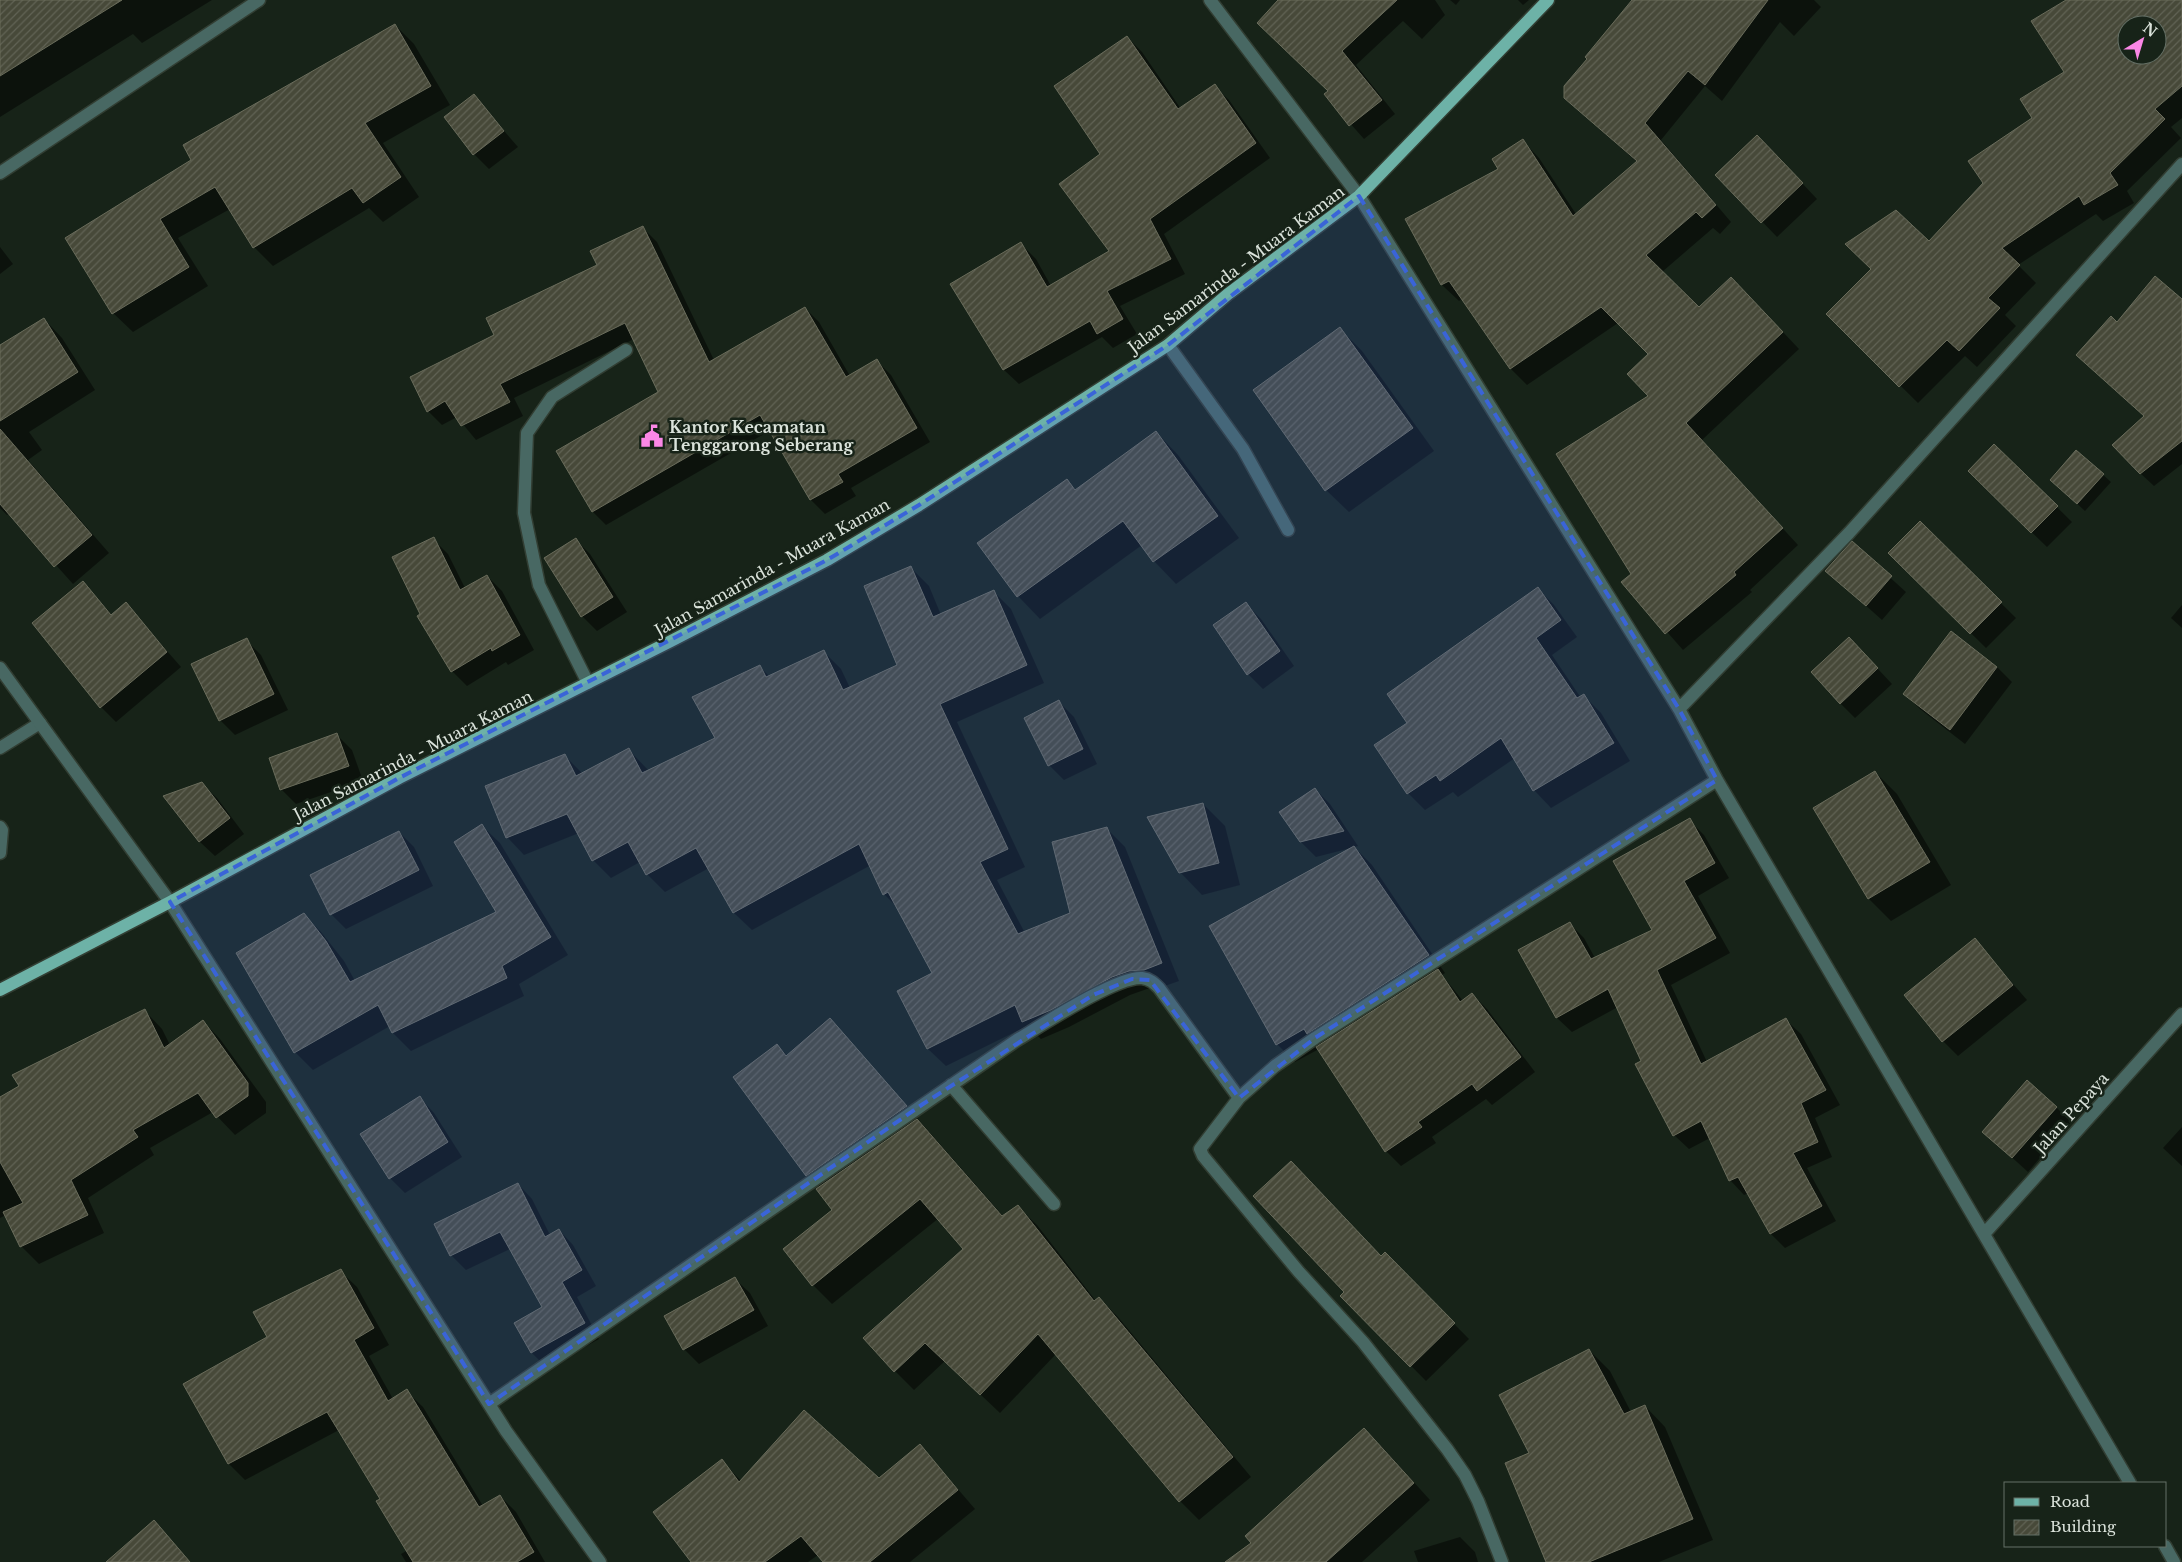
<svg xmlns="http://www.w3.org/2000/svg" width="2182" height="1562" font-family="'Libre Baskerville',serif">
<defs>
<pattern id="building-hatch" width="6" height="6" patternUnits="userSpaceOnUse" patternTransform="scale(1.25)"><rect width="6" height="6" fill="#474939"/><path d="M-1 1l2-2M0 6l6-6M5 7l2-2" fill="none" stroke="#616355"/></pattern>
</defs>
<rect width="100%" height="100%" fill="#172318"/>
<path fill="#0007" fill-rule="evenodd" d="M 0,0 L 212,0 L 142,43 L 133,34 L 0,117 Z
M 1280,0 L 1435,0 L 1445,15 L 1422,39 L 1403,21 L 1356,65 L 1395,114 L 1364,139 L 1325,95 L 1330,91 Z
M 1450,0 L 1460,0 L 1456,5 Z
M 1518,0 L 1529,0 L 1523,5 Z
M 1634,0 L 1814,0 L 1821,7 L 1794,36 L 1780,22 L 1722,101 L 1705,86 L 1661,140 L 1731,222 L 1720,234 L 1713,228 L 1662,272 L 1699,309 L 1748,295 L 1799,349 L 1702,440 L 1798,545 L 1750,590 L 1752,592 L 1683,650 L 1623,582 L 1632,574 L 1650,397 L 1650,354 L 1618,323 L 1527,385 L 1511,369 L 1462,299 L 1459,301 L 1442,285 L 1407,220 L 1500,169 L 1523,141 L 1539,158 L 1576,214 L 1637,162 L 1565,98 Z
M 2068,0 L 2182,0 L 2182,118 L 2171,127 L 2181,138 L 2127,191 L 2134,203 L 2103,221 L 2096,214 L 2018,265 L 2036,283 L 2005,315 L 2016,326 L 1977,367 L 1965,356 L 1918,403 L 1828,314 L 1929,243 L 1984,184 L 2065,73 ZM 2127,25 L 2157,25 L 2157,55 L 2127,55 Z
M 395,25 L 414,44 L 450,105 L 383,143 L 419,197 L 383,222 L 369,208 L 273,266 L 254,247 L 230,209 L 178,238 L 208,286 L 133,332 L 113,313 L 66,239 L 193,161 Z
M 1127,37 L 1142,52 L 1181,109 L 1214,86 L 1229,100 L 1270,158 L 1164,234 L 1185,274 L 1120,306 L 1137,334 L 1113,348 L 1102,337 L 1019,384 L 1004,370 L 951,284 L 1021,244 L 1036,259 L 1051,286 L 1111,251 L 1101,154 Z
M 474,96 L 518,147 L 489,169 L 474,154 L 446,118 Z
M 1772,151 L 1817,199 L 1777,237 L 1717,175 Z
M 643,228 L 657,242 L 714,360 L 805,308 L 819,322 L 850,376 L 877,361 L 891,375 L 930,442 L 851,488 L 856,496 L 825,514 L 811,500 L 771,430 L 606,525 L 592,511 L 660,393 L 634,339 L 514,398 L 523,416 L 476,440 L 457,417 L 442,425 L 428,411 L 495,336 L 598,266 Z
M 0,247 L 13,264 L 0,274 Z
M 2182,300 L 2182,464 L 2154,486 L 2140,473 L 2145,416 L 2077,355 L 2117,323 Z
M 44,319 L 62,338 L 95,390 L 29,432 L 42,450 L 28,460 L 109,553 L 73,584 L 10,514 L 7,515 L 0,508 L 0,347 Z
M 1340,329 L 1362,351 L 1434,451 L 1349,512 L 1326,490 Z
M 1156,432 L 1178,455 L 1239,538 L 1176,584 L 1154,561 L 1142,545 L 1040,619 L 1018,596 L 979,543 L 1067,481 L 1077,491 Z
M 1994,445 L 2072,522 L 2047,547 L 1969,471 Z
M 2077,451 L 2111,482 L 2085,511 L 2059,487 Z
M 1920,523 L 2016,618 L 1986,648 L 1890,553 Z
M 433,539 L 448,554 L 465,588 L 487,576 L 502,591 L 534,650 L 508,665 L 506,662 L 467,686 L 452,671 L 421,614 Z
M 575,539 L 590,554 L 627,612 L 597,631 L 582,616 Z
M 1852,543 L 1906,592 L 1882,620 L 1827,571 Z
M 911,568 L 929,586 L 941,615 L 994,592 L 1011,609 L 1044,683 L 957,722 L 1025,867 L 997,880 L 1025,933 L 1071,913 L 1107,829 L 1125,847 L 1179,981 L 1162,987 L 1147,989 L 1130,995 L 1069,1027 L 1041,1039 L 1027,1026 L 946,1066 L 928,1049 L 899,991 L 934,974 L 898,908 L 884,894 L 871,865 L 752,930 L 734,913 L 709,868 L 665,892 L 647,874 L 640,862 L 611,878 L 593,860 L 579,833 L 524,855 L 507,837 L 565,756 L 583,774 L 629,750 L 649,771 L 717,738 L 760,667 L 770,677 L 823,651 L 841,669 L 850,688 L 899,666 Z
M 83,583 L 112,615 L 126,604 L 181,667 L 116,722 L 101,707 L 33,623 Z
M 1537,588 L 1554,605 L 1577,637 L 1552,655 L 1581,698 L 1584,696 L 1601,713 L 1630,761 L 1551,808 L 1534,790 L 1515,758 L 1458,797 L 1453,792 L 1425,810 L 1408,793 L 1376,745 L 1409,723 Z
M 1246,604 L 1261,619 L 1294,666 L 1263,689 L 1248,674 Z
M 2182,605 L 2182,628 L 2171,618 Z
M 246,640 L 261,655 L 288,710 L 235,735 L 220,720 Z
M 1864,654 L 1892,684 L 1855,718 L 1840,703 Z
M 1997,667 L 2012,682 L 1965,744 L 1920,709 L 1905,694 Z
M 1059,702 L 1074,717 L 1097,764 L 1064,780 L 1049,765 Z
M 337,735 L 352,750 L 363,781 L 296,804 L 281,789 Z
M 1875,772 L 1897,794 L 1951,885 L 1891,921 L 1869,899 Z
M 201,783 L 217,798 L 244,834 L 215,856 L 200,842 L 165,796 Z
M 1315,789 L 1330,804 L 1358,846 L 1354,847 L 1372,865 L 1445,973 L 1442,975 L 1463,1001 L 1472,994 L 1487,1009 L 1535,1072 L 1492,1105 L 1486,1099 L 1432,1137 L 1436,1143 L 1401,1166 L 1386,1151 L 1319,1049 L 1295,1062 L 1277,1044 L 1211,926 L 1351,848 L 1316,857 L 1301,842 Z
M 1203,804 L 1225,826 L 1240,885 L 1202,895 L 1180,872 Z
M 1689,820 L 1704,835 L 1729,878 L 1698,896 L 1730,953 L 1671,985 L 1707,1062 L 1786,1020 L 1801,1034 L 1840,1105 L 1815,1118 L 1832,1157 L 1807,1168 L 1836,1221 L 1785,1248 L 1771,1234 L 1749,1193 L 1744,1195 L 1730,1180 L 1710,1138 L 1689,1149 L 1674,1135 L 1618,1007 L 1572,1032 L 1557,1018 L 1520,951 L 1569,923 L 1584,938 L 1595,958 L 1654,931 Z
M 482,826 L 500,843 L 568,955 L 519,984 L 524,996 L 411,1051 L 393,1033 L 390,1026 L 313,1070 L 295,1052 L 303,914 L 321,932 L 344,961 L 355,981 L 498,912 Z
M 399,832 L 414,847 L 433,886 L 346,929 L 331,914 Z
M 1975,940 L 2027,1000 L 1958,1056 L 1943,1041 Z
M 145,1011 L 162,1029 L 170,1045 L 203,1021 L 220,1039 L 266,1102 L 266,1113 L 235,1135 L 213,1112 L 150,1148 L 154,1155 L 88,1198 L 104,1233 L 39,1264 L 21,1246 L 6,1215 L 0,1218 L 0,1098 Z
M 830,1019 L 1003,1216 L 1018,1207 L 1037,1225 L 1096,1301 L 1099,1298 L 1118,1317 L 1251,1477 L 1199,1520 L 1180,1501 L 1056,1354 L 1000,1413 L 945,1361 L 914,1390 L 895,1371 L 965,1249 L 939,1218 L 832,1304 L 813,1285 L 834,1210 L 820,1187 L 807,1175 L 777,1046 L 788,1056 Z
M 420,1098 L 434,1113 L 462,1157 L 405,1193 L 390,1178 L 362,1134 Z
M 2056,1107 L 2071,1122 L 2028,1172 L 1984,1132 Z
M 2182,1127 L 2182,1166 L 2163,1148 Z
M 518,1184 L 532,1199 L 550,1235 L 559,1230 L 573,1245 L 596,1286 L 577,1297 L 599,1339 L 547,1368 L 532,1353 L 516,1323 L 544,1308 L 510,1249 L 466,1270 L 451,1255 L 436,1224 Z
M 1385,1254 L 1469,1339 L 1426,1381 L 1342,1296 Z
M 340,1271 L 357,1287 L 389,1345 L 369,1356 L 393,1399 L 406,1391 L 423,1407 L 483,1506 L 500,1496 L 516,1512 L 545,1562 L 406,1562 L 401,1554 L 408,1550 L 382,1499 L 339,1430 L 245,1480 L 229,1464 L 185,1384 L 269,1338 Z
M 735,1279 L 750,1293 L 768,1326 L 699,1364 L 684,1349 Z
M 1589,1350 L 1610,1371 L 1631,1412 L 1645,1406 L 1665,1427 L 1713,1540 L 1659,1562 L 1548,1562 L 1531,1454 Z
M 920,1445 L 975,1509 L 910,1562 L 824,1562 L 818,1555 L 808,1562 L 692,1562 L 722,1461 L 742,1482 L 879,1479 Z
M 1381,1446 L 1430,1500 L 1362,1562 L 1227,1562 Z
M 1460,1537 L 1475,1552 L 1478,1562 L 1418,1562 L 1414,1551 Z"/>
<path fill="url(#building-hatch)" stroke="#6a6c5b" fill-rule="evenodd" d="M 0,0 L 122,0 L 0,76 Z
M 1278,0 L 1397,0 L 1342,51 L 1382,100 L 1349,126 L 1324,94 L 1328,91 L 1257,23 Z
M 1632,0 L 1768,0 L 1705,85 L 1688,71 L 1645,123 L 1716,205 L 1702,218 L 1696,212 L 1646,255 L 1699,307 L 1731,277 L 1783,332 L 1686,423 L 1783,528 L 1734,572 L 1736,575 L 1665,634 L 1621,582 L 1631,574 L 1556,454 L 1648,396 L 1627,374 L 1648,354 L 1601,307 L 1510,369 L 1449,281 L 1441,285 L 1405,219 L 1498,169 L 1492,159 L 1523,139 L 1573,216 L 1637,161 L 1564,98 L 1564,86 L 1587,59 L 1585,57 Z
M 2066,0 L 2182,0 L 2182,86 L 2155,109 L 2165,119 L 2110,173 L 2118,185 L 2084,205 L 2079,196 L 2002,248 L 2020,265 L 1988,298 L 2000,308 L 1959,351 L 1947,340 L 1899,387 L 1826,314 L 1871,269 L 1845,244 L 1896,210 L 1929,241 L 1983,183 L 1968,161 L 2032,118 L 2020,99 L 2064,72 L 2031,21 ZM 2127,25 L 2157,25 L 2157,55 L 2127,55 Z
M 395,24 L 431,86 L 365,123 L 401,177 L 363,203 L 352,188 L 253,248 L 215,187 L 160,219 L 189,267 L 112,314 L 65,238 L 191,160 L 183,145 Z
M 1127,36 L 1178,109 L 1215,84 L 1256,143 L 1150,219 L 1171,259 L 1107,291 L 1123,319 L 1097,334 L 1090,321 L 1003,370 L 950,284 L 1021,242 L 1047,287 L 1109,251 L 1059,184 L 1100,154 L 1054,86 Z
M 474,94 L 504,131 L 473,155 L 444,117 Z
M 1757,135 L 1803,183 L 1761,223 L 1715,175 Z
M 643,226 L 709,362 L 805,307 L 846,377 L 877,359 L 917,428 L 838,474 L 843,482 L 810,500 L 760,415 L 592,512 L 556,451 L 658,392 L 625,323 L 500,384 L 510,402 L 461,426 L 445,401 L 427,412 L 410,377 L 494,335 L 486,318 L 597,265 L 590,251 Z
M 2155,276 L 2182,299 L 2182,441 L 2140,474 L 2112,445 L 2144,416 L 2076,355 L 2111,316 L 2117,322 Z
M 44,318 L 78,372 L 0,421 L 0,345 Z
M 1340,327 L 1413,428 L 1325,491 L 1253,390 Z
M 0,429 L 92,535 L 54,567 L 0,504 Z
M 1156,431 L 1218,516 L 1153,562 L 1123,521 L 1017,597 L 977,543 L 1067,479 L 1075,490 Z
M 1994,444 L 2058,506 L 2031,533 L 1968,471 Z
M 2076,450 L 2104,474 L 2077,504 L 2050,480 Z
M 1920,521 L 2002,602 L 1970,634 L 1888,553 Z
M 434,537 L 460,590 L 487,575 L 520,635 L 492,651 L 491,648 L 451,672 L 417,616 L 420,614 L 392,557 Z
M 576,538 L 613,597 L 581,617 L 544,558 Z
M 1852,541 L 1892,576 L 1866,606 L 1825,571 Z
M 911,566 L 933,617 L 994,590 L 1027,665 L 940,704 L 1008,849 L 980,862 L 1018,934 L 1070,913 L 1052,842 L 1107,827 L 1162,963 L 1144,970 L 1129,971 L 1112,977 L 1051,1010 L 1022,1022 L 1015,1005 L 927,1049 L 897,991 L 932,973 L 888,892 L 883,895 L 859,844 L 733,913 L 696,848 L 646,875 L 628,842 L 592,861 L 567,814 L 506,838 L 485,786 L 565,754 L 576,776 L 629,748 L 642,773 L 715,738 L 692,697 L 760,665 L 766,677 L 824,650 L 843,690 L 897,665 L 864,586 Z
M 83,581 L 111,615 L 126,602 L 167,652 L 100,708 L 32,623 Z
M 1538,587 L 1561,620 L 1536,638 L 1577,698 L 1584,694 L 1614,743 L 1533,791 L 1501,738 L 1440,781 L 1436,775 L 1407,794 L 1374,745 L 1407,723 L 1387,694 Z
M 1246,602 L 1280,651 L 1247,675 L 1213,625 Z
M 1951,631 L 1997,667 L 1950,730 L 1903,694 Z
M 1849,637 L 1878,668 L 1840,704 L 1811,672 Z
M 247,638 L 274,694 L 219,721 L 191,664 Z
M 1059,700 L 1083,749 L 1048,766 L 1024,718 Z
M 337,733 L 349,766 L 280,790 L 269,758 Z
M 1875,771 L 1930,862 L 1868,899 L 1813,808 Z
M 202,782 L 230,818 L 199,842 L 163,796 Z
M 1315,788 L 1344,831 L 1300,842 L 1279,812 Z
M 1203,803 L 1219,863 L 1179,873 L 1147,817 Z
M 1690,818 L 1715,863 L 1684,881 L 1716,938 L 1657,970 L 1701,1064 L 1786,1018 L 1826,1090 L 1801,1103 L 1818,1142 L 1793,1153 L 1822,1206 L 1770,1234 L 1738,1177 L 1729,1181 L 1701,1121 L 1673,1136 L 1635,1064 L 1641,1061 L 1608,989 L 1556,1018 L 1518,950 L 1570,922 L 1591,959 L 1652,930 L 1613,861 Z
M 482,824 L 551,937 L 502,966 L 507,978 L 392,1033 L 378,1005 L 294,1053 L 236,953 L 304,913 L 326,941 L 350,982 L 496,912 L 454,842 Z
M 399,831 L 419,870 L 330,915 L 310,875 Z
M 1354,846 L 1429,955 L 1307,1034 L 1304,1029 L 1276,1045 L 1209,926 Z
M 1975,938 L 2013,985 L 1942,1042 L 1904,995 Z
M 1438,969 L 1460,1002 L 1472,993 L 1521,1057 L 1477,1091 L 1472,1084 L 1418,1122 L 1422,1127 L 1385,1152 L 1316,1047 Z
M 145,1009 L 164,1048 L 203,1020 L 248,1083 L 248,1096 L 216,1118 L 198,1093 L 133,1130 L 138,1137 L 71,1180 L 88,1215 L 20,1247 L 3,1212 L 23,1203 L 0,1162 L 0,1097 L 19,1086 L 12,1075 Z
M 830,1018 L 907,1106 L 806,1176 L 733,1077 L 777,1044 L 786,1056 Z
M 2027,1080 L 2057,1107 L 2012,1158 L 1982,1132 Z
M 420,1096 L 448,1142 L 389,1179 L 360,1134 Z
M 917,1119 L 1002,1216 L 1018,1205 L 1094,1301 L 1099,1297 L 1233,1457 L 1179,1502 L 1038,1334 L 980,1395 L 925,1343 L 894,1372 L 863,1338 L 963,1249 L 920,1199 L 812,1286 L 783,1249 L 832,1210 L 816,1189 Z
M 1291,1161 L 1381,1256 L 1385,1252 L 1455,1323 L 1410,1367 L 1340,1296 L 1344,1292 L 1253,1196 Z
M 518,1183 L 545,1237 L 559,1229 L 582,1270 L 562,1282 L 585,1323 L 531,1353 L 514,1323 L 542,1307 L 500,1232 L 450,1256 L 434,1224 Z
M 341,1269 L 374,1328 L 354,1340 L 388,1401 L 407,1389 L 479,1507 L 500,1495 L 534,1552 L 517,1562 L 413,1562 L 376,1501 L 380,1499 L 327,1412 L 228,1464 L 183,1384 L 267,1337 L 253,1312 Z
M 735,1277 L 754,1310 L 683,1350 L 664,1316 Z
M 1589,1349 L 1624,1414 L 1645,1405 L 1693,1519 L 1589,1562 L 1546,1562 L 1505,1463 L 1529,1453 L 1499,1395 Z
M 804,1410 L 879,1478 L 920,1444 L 958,1490 L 870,1562 L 823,1562 L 801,1536 L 765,1562 L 691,1562 L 653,1512 L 722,1459 L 739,1482 Z
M 1364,1428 L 1414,1483 L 1326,1562 L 1225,1562 L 1251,1543 L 1245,1536 Z
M 154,1520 L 190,1562 L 106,1562 Z"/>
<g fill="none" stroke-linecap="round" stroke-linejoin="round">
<defs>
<path id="lane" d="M 1168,345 L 1243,449 L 1288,530
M 0,748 L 40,723
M 0,827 L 2,830 L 0,853"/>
<path id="street" d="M 1210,0 L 1359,196 L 1679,709 L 1717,780 L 2130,1483
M 0,173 L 259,0
M 0,668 L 170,902 L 506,1431 L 600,1562
M 588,683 L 539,585 L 524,513 L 527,433 L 552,397 L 626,350
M 1679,709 L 1849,533 L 2182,164
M 951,1085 L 1054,1204
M 1984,1234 L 2182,1014
M 489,1404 L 1017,1040 C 1042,1025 1117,976 1142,978 C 1150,979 1154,983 1159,988 L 1239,1098
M 2165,1546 L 2174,1562
M 1502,1562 L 1478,1501 L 1465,1475 L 1447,1449 L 1363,1342 L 1299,1272 L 1203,1156 L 1200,1149 L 1239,1098 L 1275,1066 L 1315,1038 L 1717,780"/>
<path id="primary" d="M 0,990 L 170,902 L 399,778 L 671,641 L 827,560 L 919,505 L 1168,345 L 1228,294 L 1359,196 L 1548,0"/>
</defs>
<use href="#lane" stroke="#323e33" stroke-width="15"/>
<use href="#street" stroke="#323e33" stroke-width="15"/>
<use href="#primary" stroke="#323e33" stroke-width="15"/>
<use href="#lane" stroke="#486863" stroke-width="12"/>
<use href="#street" stroke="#486863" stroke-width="12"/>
<use href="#primary" stroke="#6db2a7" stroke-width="12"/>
</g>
<path fill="#3a64d8" fill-opacity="0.2" stroke="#3a64d8" stroke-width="4" stroke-dasharray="10 6" stroke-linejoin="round" d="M 1359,196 L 1679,709 L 1717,780 L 1315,1038 L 1239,1098 L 1150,980 L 1132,979 L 1093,995 L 923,1104 L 489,1404 L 170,902 L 399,778 L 827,560 L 919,505 L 1168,345 Z"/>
<defs>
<symbol id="civic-bare" viewBox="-9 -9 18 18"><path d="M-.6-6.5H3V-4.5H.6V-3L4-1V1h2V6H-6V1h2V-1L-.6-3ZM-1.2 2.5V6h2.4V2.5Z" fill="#fb87e6" stroke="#172318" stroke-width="2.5" paint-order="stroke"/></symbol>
</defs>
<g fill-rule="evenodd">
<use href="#civic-bare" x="636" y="420" width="32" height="32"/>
</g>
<g text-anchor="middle" stroke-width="5" stroke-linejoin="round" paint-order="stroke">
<g font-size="16" fill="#dbe3db" stroke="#172318">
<text transform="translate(1236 269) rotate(-37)" y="6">Jalan Samarinda - Muara Kaman</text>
<text transform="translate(772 567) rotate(-29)" y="6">Jalan Samarinda - Muara Kaman</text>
<text transform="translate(413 755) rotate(-27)" y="6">Jalan Samarinda - Muara Kaman</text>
<text transform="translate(2071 1113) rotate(-48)" y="6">Jalan Pepaya</text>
</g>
<g font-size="16" font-weight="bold" fill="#dbe3db" stroke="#172318" text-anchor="start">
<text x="669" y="433">Kantor Kecamatan<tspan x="669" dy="18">Tenggarong Seberang</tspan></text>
</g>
</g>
<rect x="2004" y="1482" width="162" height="65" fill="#172318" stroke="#657066"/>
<rect x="2014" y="1498" width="25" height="8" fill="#6db2a7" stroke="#657066"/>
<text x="2050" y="1507" font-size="15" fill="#dbe3db">Road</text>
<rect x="2014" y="1520" width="25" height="15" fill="url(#building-hatch)" stroke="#657066"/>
<text x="2050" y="1532" font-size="15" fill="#dbe3db">Building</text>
<g transform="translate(2142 40) rotate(38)"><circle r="24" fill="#172318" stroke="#657066"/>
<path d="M0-4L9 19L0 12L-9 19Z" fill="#fb87e6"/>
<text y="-8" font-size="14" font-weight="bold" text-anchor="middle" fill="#dbe3db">N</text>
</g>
</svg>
